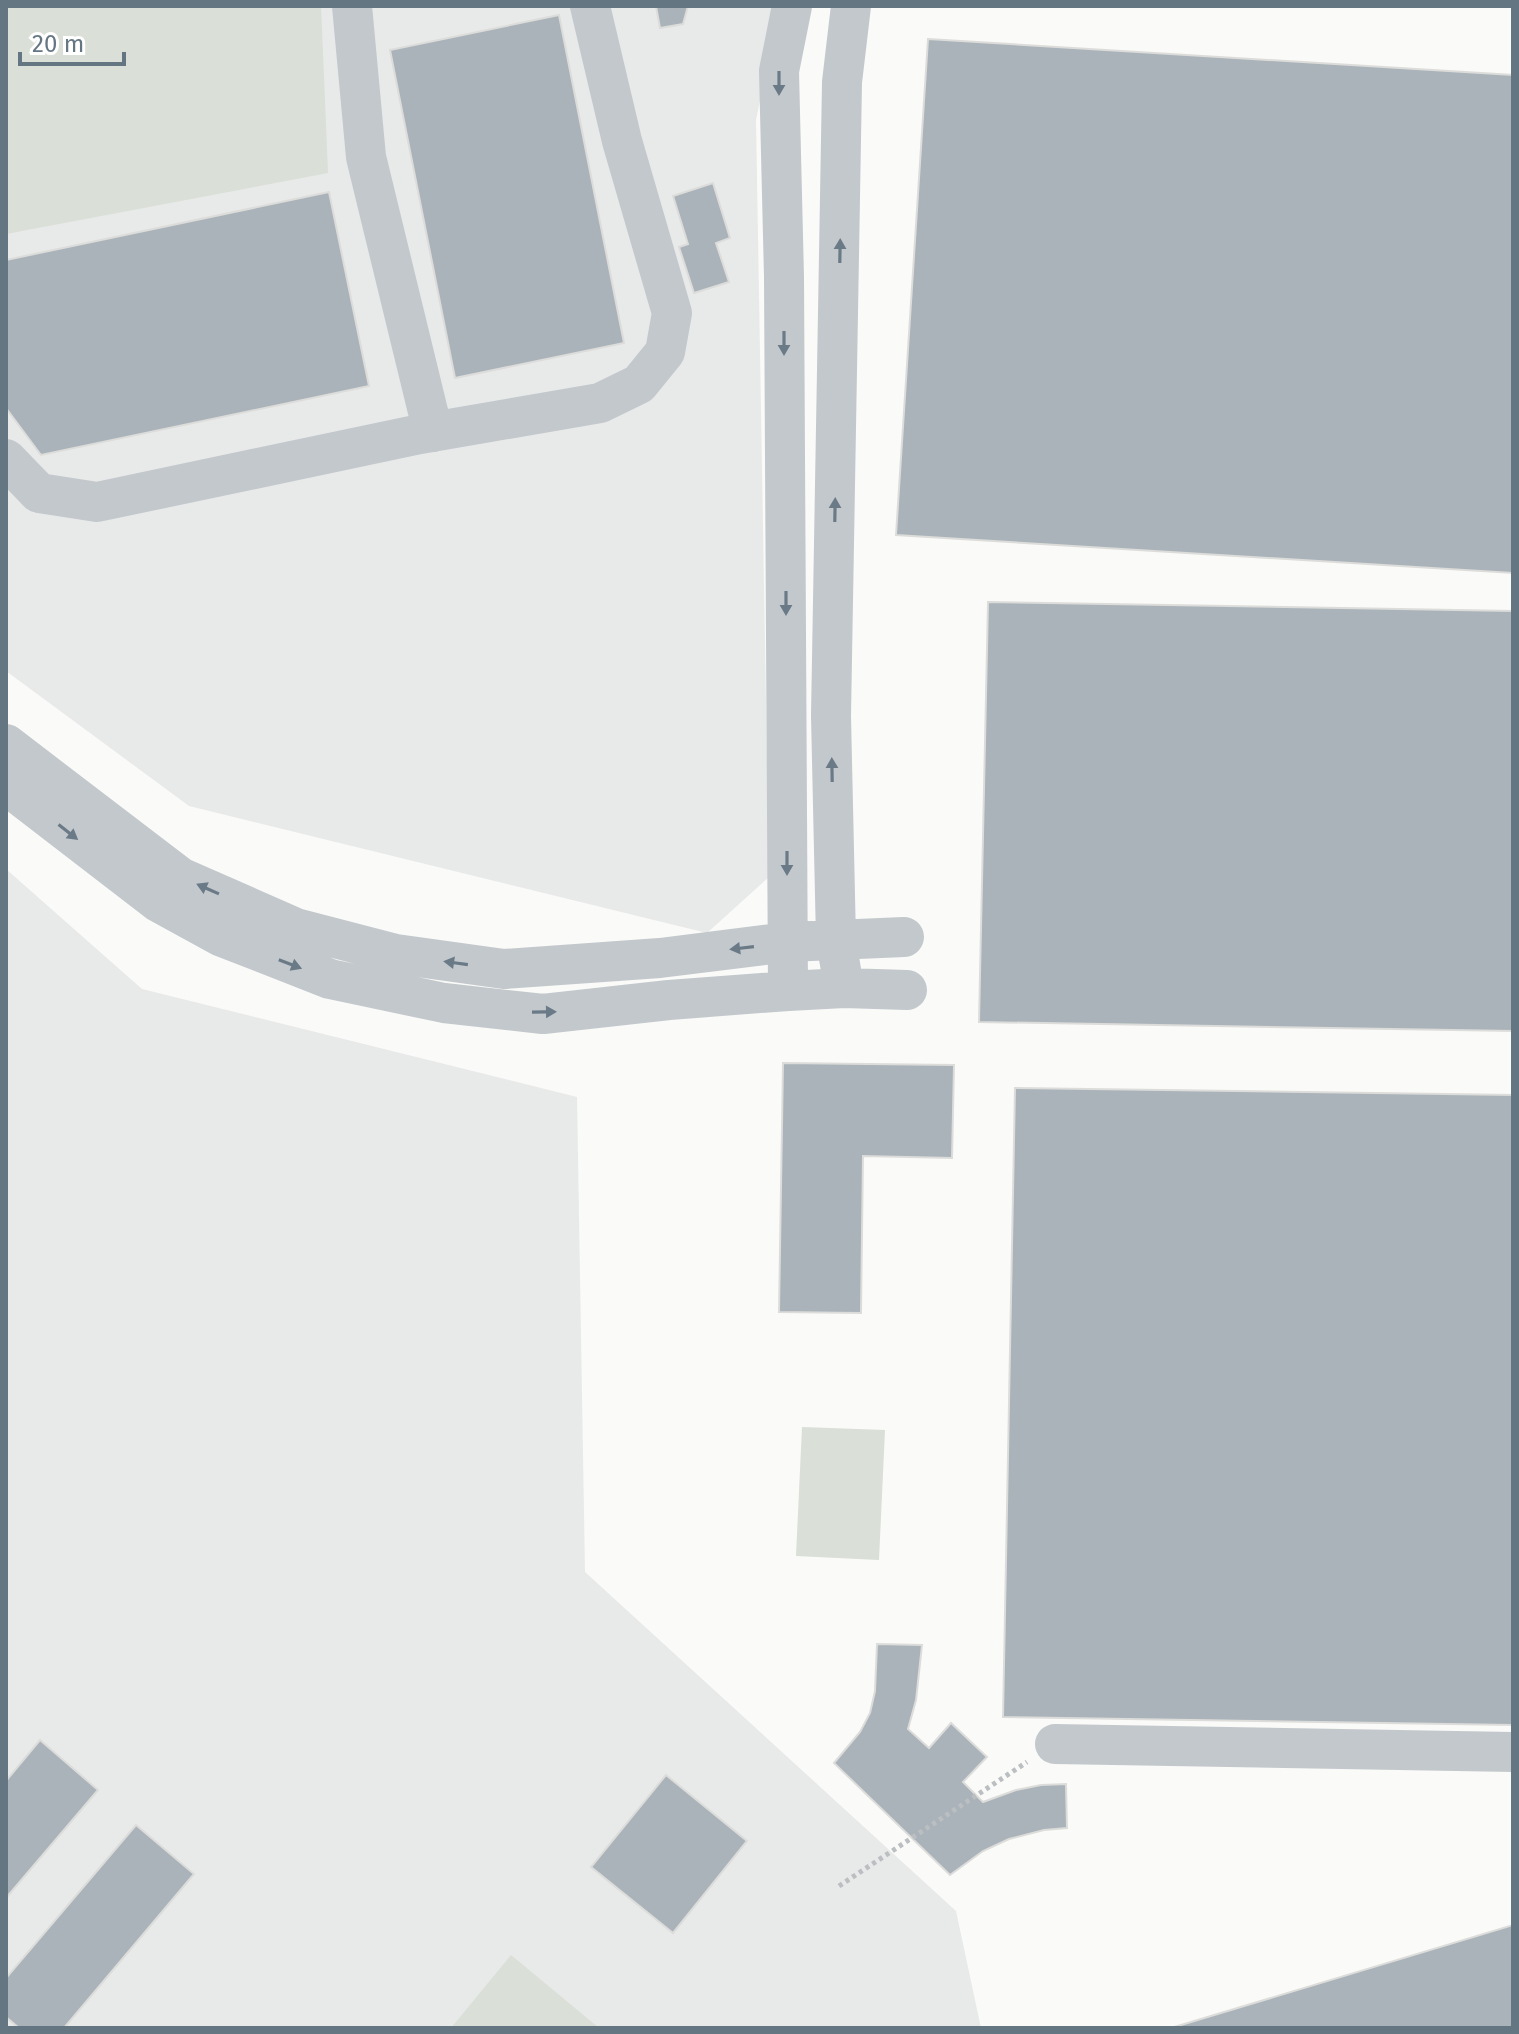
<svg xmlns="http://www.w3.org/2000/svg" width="1519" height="2034" font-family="'Fira Sans',sans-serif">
<rect width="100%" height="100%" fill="#fafaf8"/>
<path fill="#e8e9e9" d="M 6,6 L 779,6 L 756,120 L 769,877 L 707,933 L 189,806 L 6,671 Z
M 6,869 L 142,989 L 577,1097 L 585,1572 L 956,1911 L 981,2028 L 6,2028 Z"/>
<path fill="#dadfd7" d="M 6,6 L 321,6 L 328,173 L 6,234 Z
M 802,1427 L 885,1430 L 879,1560 L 796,1556 Z
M 511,1955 L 599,2028 L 451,2028 Z"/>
<path fill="#aab3b9" stroke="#dcdcda" stroke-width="2" d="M 656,6 L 688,6 L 683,24 L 660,28 Z
M 559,15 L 624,343 L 455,378 L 390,50 Z
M 928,39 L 1513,75 L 1513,573 L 896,535 Z
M 713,183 L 730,238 L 716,243 L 729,282 L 694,293 L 679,247 L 688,244 L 673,196 Z
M 329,192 L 369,386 L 41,455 L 6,408 L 6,260 Z
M 988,602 L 1513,611 L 1513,1031 L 979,1022 Z
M 783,1063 L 954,1065 L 952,1158 L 863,1156 L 861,1313 L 779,1312 Z
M 1015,1088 L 1513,1095 L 1513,1725 L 1003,1717 Z
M 877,1644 L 922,1645 L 916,1700 L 908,1729 L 929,1748 L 951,1723 L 987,1757 L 963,1782 L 983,1802 L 1016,1790 L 1041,1785 L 1066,1784 L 1067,1828 L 1044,1830 L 1009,1839 L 983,1851 L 950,1875 L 834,1763 L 860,1732 L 870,1713 L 875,1691 Z
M 40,1740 L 98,1790 L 6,1898 L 6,1781 Z
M 666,1775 L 747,1841 L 673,1933 L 591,1867 Z
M 136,1825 L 194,1874 L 64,2028 L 19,2028 L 6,2017 L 6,1978 Z
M 1513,1925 L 1513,2028 L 1171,2028 Z"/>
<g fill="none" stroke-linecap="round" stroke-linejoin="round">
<path stroke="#bbbfc2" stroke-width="5" stroke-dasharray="4 4" stroke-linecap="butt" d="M 839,1886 L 1027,1762"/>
<path stroke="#c3c8cc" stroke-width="40" d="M 352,6 L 366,157 L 433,432
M 6,459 L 39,493 L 97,502 L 420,434 L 600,403 L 639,384 L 665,352 L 672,313 L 622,141 L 590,6
M 6,744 L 180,877 L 296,928 L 396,954 L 504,969 L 660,958 L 788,942 L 904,937
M 6,785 L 158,902 L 220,936 L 330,979 L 444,1003 L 543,1014 L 669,1000 L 788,991 L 844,988 L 907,990
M 844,988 L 836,940 L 831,716 L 842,82 L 851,6
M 788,991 L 784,277 L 779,71 L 792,6
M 1055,1744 L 1513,1752"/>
</g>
<defs><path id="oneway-solid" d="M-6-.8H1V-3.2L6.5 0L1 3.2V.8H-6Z" transform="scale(2)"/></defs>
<g fill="#6a7a87">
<use href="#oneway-solid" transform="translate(779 83) rotate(90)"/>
<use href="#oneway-solid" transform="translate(840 251) rotate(-89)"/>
<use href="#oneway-solid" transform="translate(784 343) rotate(90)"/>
<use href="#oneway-solid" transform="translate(835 510) rotate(-89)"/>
<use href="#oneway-solid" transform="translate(786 603) rotate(90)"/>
<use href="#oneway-solid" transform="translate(832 770) rotate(-91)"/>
<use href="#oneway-solid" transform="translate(68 832) rotate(38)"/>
<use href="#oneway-solid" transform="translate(787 863) rotate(90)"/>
<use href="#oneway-solid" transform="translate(208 889) rotate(-156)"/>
<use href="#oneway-solid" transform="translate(742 948) rotate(173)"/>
<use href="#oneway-solid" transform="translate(456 963) rotate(-172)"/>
<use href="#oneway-solid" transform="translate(290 964) rotate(21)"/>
<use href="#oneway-solid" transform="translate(544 1012) rotate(-1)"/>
</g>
<rect width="1519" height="2034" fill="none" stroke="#657683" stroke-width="16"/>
<path d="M20 52v12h104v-12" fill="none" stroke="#657683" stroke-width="4"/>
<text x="32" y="52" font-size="24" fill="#657683" stroke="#ffffff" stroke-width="6" paint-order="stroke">20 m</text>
</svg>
